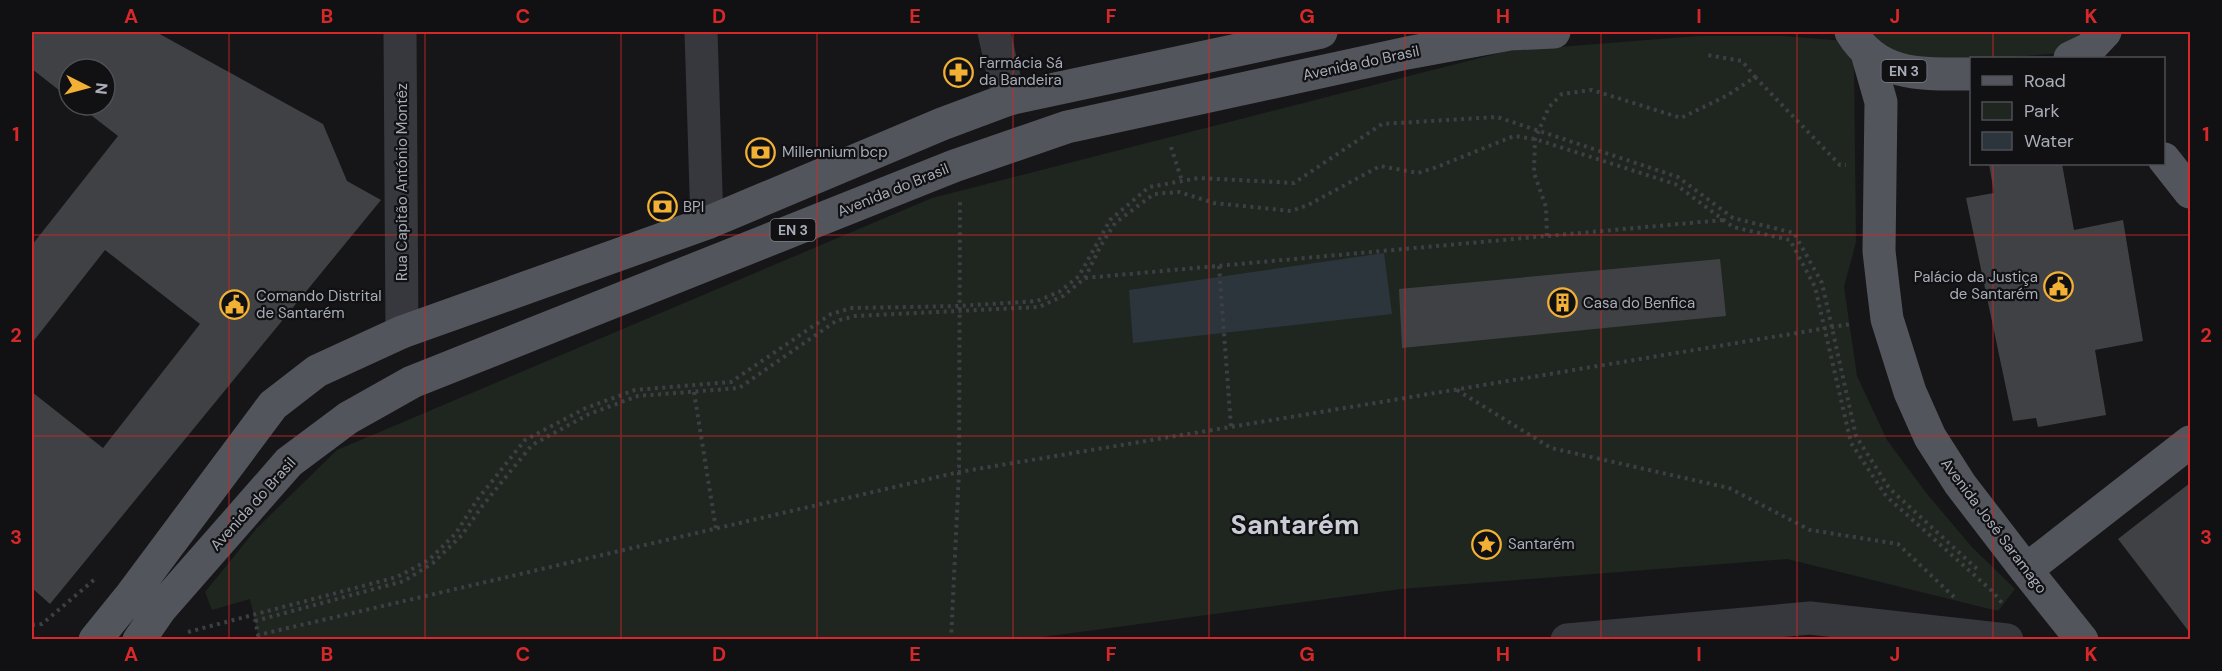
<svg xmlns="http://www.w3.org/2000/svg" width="2222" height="671" font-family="'DM Sans',sans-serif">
<rect width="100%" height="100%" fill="#161618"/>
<path fill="#1e261f" d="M 1870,32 L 2088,32 L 2063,53 L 2001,58 L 1972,58 L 1933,65 L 1889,52 Z
M 1698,36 L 1784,36 L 1845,41 L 1854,64 L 1856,242 L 1844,287 L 1857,376 L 1887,440 L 1927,494 L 1971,546 L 2015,589 L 1998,611 L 1787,559 L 1401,589 L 1020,640 L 259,639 L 250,599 L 212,610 L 205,592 L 257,528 L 337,450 L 932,198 L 1507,51 Z"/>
<path fill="#2c353c" d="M 1384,253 L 1392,314 L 1133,343 L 1129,290 Z"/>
<path fill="#404145" d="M 32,32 L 156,32 L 323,124 L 347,181 L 381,200 L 50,604 L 32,588 L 32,392 L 103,448 L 200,324 L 105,250 L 32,343 L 32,245 L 118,136 L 78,105 L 105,105 L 105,69 L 69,69 L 69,98 L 32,69 Z
M 1989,164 L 2062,164 L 2074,230 L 2123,220 L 2143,341 L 2095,350 L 2106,415 L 2038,427 L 2036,418 L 2013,421 L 1966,198 L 1994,193 Z
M 1720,259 L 1726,316 L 1402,348 L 1399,289 Z
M 2190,483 L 2190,633 L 2118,539 Z"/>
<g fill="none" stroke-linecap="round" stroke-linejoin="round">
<path stroke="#3d3f44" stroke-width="4" stroke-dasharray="3 4.5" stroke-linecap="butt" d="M 1755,77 L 1840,165 L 1846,165
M 1171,147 L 1182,181
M 1547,236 L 1546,207 L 1534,173 L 1535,139 L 1549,107 L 1562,94 L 1592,90 L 1681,118 L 1728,95 L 1755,77 L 1742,61 L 1707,55
M 1219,266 L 1231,427
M 1085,278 L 1723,220
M 1457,390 L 1551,448 L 1729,488 L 1810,530 L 1898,544 L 1954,597
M 694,392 L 716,529
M 255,619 L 258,635 L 959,472 L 1851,324
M 255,621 L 404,581 L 433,563 L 462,535 L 483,505 L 532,445 L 589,414 L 638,396 L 739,388 L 836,321 L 855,316 L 1039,307 L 1063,296 L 1085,278 L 1100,247 L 1115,223 L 1154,194 L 1179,192 L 1214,203 L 1291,211 L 1308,205 L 1380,166 L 1418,173 L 1437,167 L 1514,136 L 1535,139 L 1675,184 L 1733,227 L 1790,240 L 1815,287 L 1851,443 L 1886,496 L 1993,592 L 2002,603
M 32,625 L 42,624 L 95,579
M 188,632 L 397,577 L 429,560 L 456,533 L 477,500 L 525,440 L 586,408 L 635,390 L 731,382 L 831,314 L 852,308 L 959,306 L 1037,301 L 1059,292 L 1079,276 L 1110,220 L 1149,187 L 1199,178 L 1294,183 L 1382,124 L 1497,117 L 1678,177 L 1733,218 L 1794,233 L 1822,283 L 1856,436 L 1889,488 L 1977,569
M 951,640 L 959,472 L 960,202"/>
<path stroke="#37383d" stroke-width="33" d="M 400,32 L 402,332
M 701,32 L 707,223
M 994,32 L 1009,99
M 1567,640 L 1810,618 L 2007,640"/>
<path stroke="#53555c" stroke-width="33" d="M 1851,32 C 1879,78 1924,74 1972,74
M 1867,53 L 1881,102 L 1879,251 L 1883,286 L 1887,319 L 1910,392 L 1930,437 L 1960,484 L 2026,570 L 2082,640
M 2070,58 L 2089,49 L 2105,32
M 2164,159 L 2190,192
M 2026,570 L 2190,442
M 95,640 L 129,598 L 273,405 L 317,371 L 402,332 L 707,223 L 942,124 L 1009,99 L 1321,32
M 139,640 L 161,608 L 289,462 L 348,418 L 412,382 L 954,166 L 1067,127 L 1407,53 L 1510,34 L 1554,32"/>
</g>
<path fill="none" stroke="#d62828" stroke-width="1.5" stroke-opacity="0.55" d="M 229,32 L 229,640M 425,32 L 425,640M 621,32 L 621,640M 817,32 L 817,640M 1013,32 L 1013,640M 1209,32 L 1209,640M 1405,32 L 1405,640M 1601,32 L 1601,640M 1797,32 L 1797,640M 1993,32 L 1993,58M 1993,164 L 1993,640M 32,235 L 2190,235M 32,436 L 2190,436"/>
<defs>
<symbol id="pharmacy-ring" viewBox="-11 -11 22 22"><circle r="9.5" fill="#111113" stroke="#f2b134" stroke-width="1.5"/><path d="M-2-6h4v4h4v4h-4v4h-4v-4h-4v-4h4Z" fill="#f2b134"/></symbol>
<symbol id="bank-ring" viewBox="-11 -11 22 22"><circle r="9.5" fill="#111113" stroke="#f2b134" stroke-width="1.5"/><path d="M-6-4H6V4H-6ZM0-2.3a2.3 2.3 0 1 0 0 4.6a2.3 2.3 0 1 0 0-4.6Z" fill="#f2b134"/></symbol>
<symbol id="civic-ring" viewBox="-11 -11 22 22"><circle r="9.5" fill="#111113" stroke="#f2b134" stroke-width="1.5"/><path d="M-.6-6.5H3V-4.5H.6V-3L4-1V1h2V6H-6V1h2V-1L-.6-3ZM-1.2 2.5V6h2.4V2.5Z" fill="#f2b134"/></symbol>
<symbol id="building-ring" viewBox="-11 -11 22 22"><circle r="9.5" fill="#111113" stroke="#f2b134" stroke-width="1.5"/><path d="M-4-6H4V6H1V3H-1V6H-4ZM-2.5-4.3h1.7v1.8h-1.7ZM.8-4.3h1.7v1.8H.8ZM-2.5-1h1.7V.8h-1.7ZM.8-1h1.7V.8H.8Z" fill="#f2b134"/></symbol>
<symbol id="sight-ring" viewBox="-11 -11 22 22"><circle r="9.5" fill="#111113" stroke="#f2b134" stroke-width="1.5"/><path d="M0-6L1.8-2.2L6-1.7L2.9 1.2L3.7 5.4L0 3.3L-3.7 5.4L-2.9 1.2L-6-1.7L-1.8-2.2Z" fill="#f2b134"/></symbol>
</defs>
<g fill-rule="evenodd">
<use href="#pharmacy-ring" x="942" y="56" width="33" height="33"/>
<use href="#bank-ring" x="744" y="136" width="33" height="33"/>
<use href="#bank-ring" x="646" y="190" width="33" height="33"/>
<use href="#civic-ring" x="2042" y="270" width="33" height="33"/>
<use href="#building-ring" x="1546" y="286" width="33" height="33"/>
<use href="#civic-ring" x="218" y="288" width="33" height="33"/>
<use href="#sight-ring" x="1470" y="528" width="33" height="33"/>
</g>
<g text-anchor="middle" stroke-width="4.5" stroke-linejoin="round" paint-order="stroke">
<g fill="#111113" stroke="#7b7e86" stroke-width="1.5">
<rect x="1881.5" y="60" width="45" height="22" rx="4.5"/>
<rect x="770.5" y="219" width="45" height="22" rx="4.5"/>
</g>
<g font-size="14" font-weight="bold" fill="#a8adb8">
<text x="1904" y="76">EN 3</text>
<text x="793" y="235">EN 3</text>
</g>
<g font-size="15" fill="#a8adb8" stroke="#111113" text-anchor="start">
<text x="979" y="68">Farmácia Sá<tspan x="979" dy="17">da Bandeira</tspan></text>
<text x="782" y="157">Millennium bcp</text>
<text x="683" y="212">BPI</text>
<text x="2038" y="282" text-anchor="end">Palácio da Justiça<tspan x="2038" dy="17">de Santarém</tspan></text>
<text x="256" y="301">Comando Distrital<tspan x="256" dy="17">de Santarém</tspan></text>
<text x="1583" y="308">Casa do Benfica</text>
<text x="1508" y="549">Santarém</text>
</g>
<g font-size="15" fill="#a8adb8" stroke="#111113">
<text transform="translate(1361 63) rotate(-12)" y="5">Avenida do Brasil</text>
<text transform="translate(402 182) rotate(-90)" y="5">Rua Capitão António Montêz</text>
<text transform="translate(893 190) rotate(-22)" y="5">Avenida do Brasil</text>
<text transform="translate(253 504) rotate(-48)" y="5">Avenida do Brasil</text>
<text transform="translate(1994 526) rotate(53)" y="5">Avenida José Saramago</text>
</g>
<g font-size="27" font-weight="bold" fill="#c9ccd4" stroke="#111113">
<text x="1295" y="534">Santarém</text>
</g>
</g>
<rect width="2222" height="671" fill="none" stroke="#111113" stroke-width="66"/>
<rect x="1970" y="57" width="195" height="108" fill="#111113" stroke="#4d4f55" stroke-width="1.5"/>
<rect x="1982" y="76" width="30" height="9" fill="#53555c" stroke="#4d4f55" stroke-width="1.5"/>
<text x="2024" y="87" font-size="18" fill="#a8adb8">Road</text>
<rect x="1982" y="102" width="30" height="18" fill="#1e261f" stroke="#4d4f55" stroke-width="1.5"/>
<text x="2024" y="117" font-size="18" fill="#a8adb8">Park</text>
<rect x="1982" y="132" width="30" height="18" fill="#2c353c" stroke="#4d4f55" stroke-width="1.5"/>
<text x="2024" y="147" font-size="18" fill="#a8adb8">Water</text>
<g transform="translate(87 87) rotate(96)"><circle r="28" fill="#111113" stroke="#4d4f55" stroke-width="1.5"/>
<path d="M0-4.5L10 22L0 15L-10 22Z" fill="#f2b134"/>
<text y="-9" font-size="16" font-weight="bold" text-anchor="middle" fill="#a8adb8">N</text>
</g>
<rect x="33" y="33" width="2156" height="605" fill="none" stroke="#d62828" stroke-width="2"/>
<g font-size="20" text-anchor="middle" font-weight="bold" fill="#d62828">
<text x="131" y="23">A</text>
<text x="327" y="23">B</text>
<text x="523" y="23">C</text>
<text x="719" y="23">D</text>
<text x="915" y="23">E</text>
<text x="1111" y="23">F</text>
<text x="1307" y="23">G</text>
<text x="1503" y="23">H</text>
<text x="1699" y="23">I</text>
<text x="1895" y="23">J</text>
<text x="2091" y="23">K</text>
<text x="16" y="141">1</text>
<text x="2206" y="141">1</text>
<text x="16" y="342">2</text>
<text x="2206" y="342">2</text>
<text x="16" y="544">3</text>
<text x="2206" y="544">3</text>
<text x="131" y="661">A</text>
<text x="327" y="661">B</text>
<text x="523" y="661">C</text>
<text x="719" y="661">D</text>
<text x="915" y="661">E</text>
<text x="1111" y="661">F</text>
<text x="1307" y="661">G</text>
<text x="1503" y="661">H</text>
<text x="1699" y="661">I</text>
<text x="1895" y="661">J</text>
<text x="2091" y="661">K</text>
</g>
</svg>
